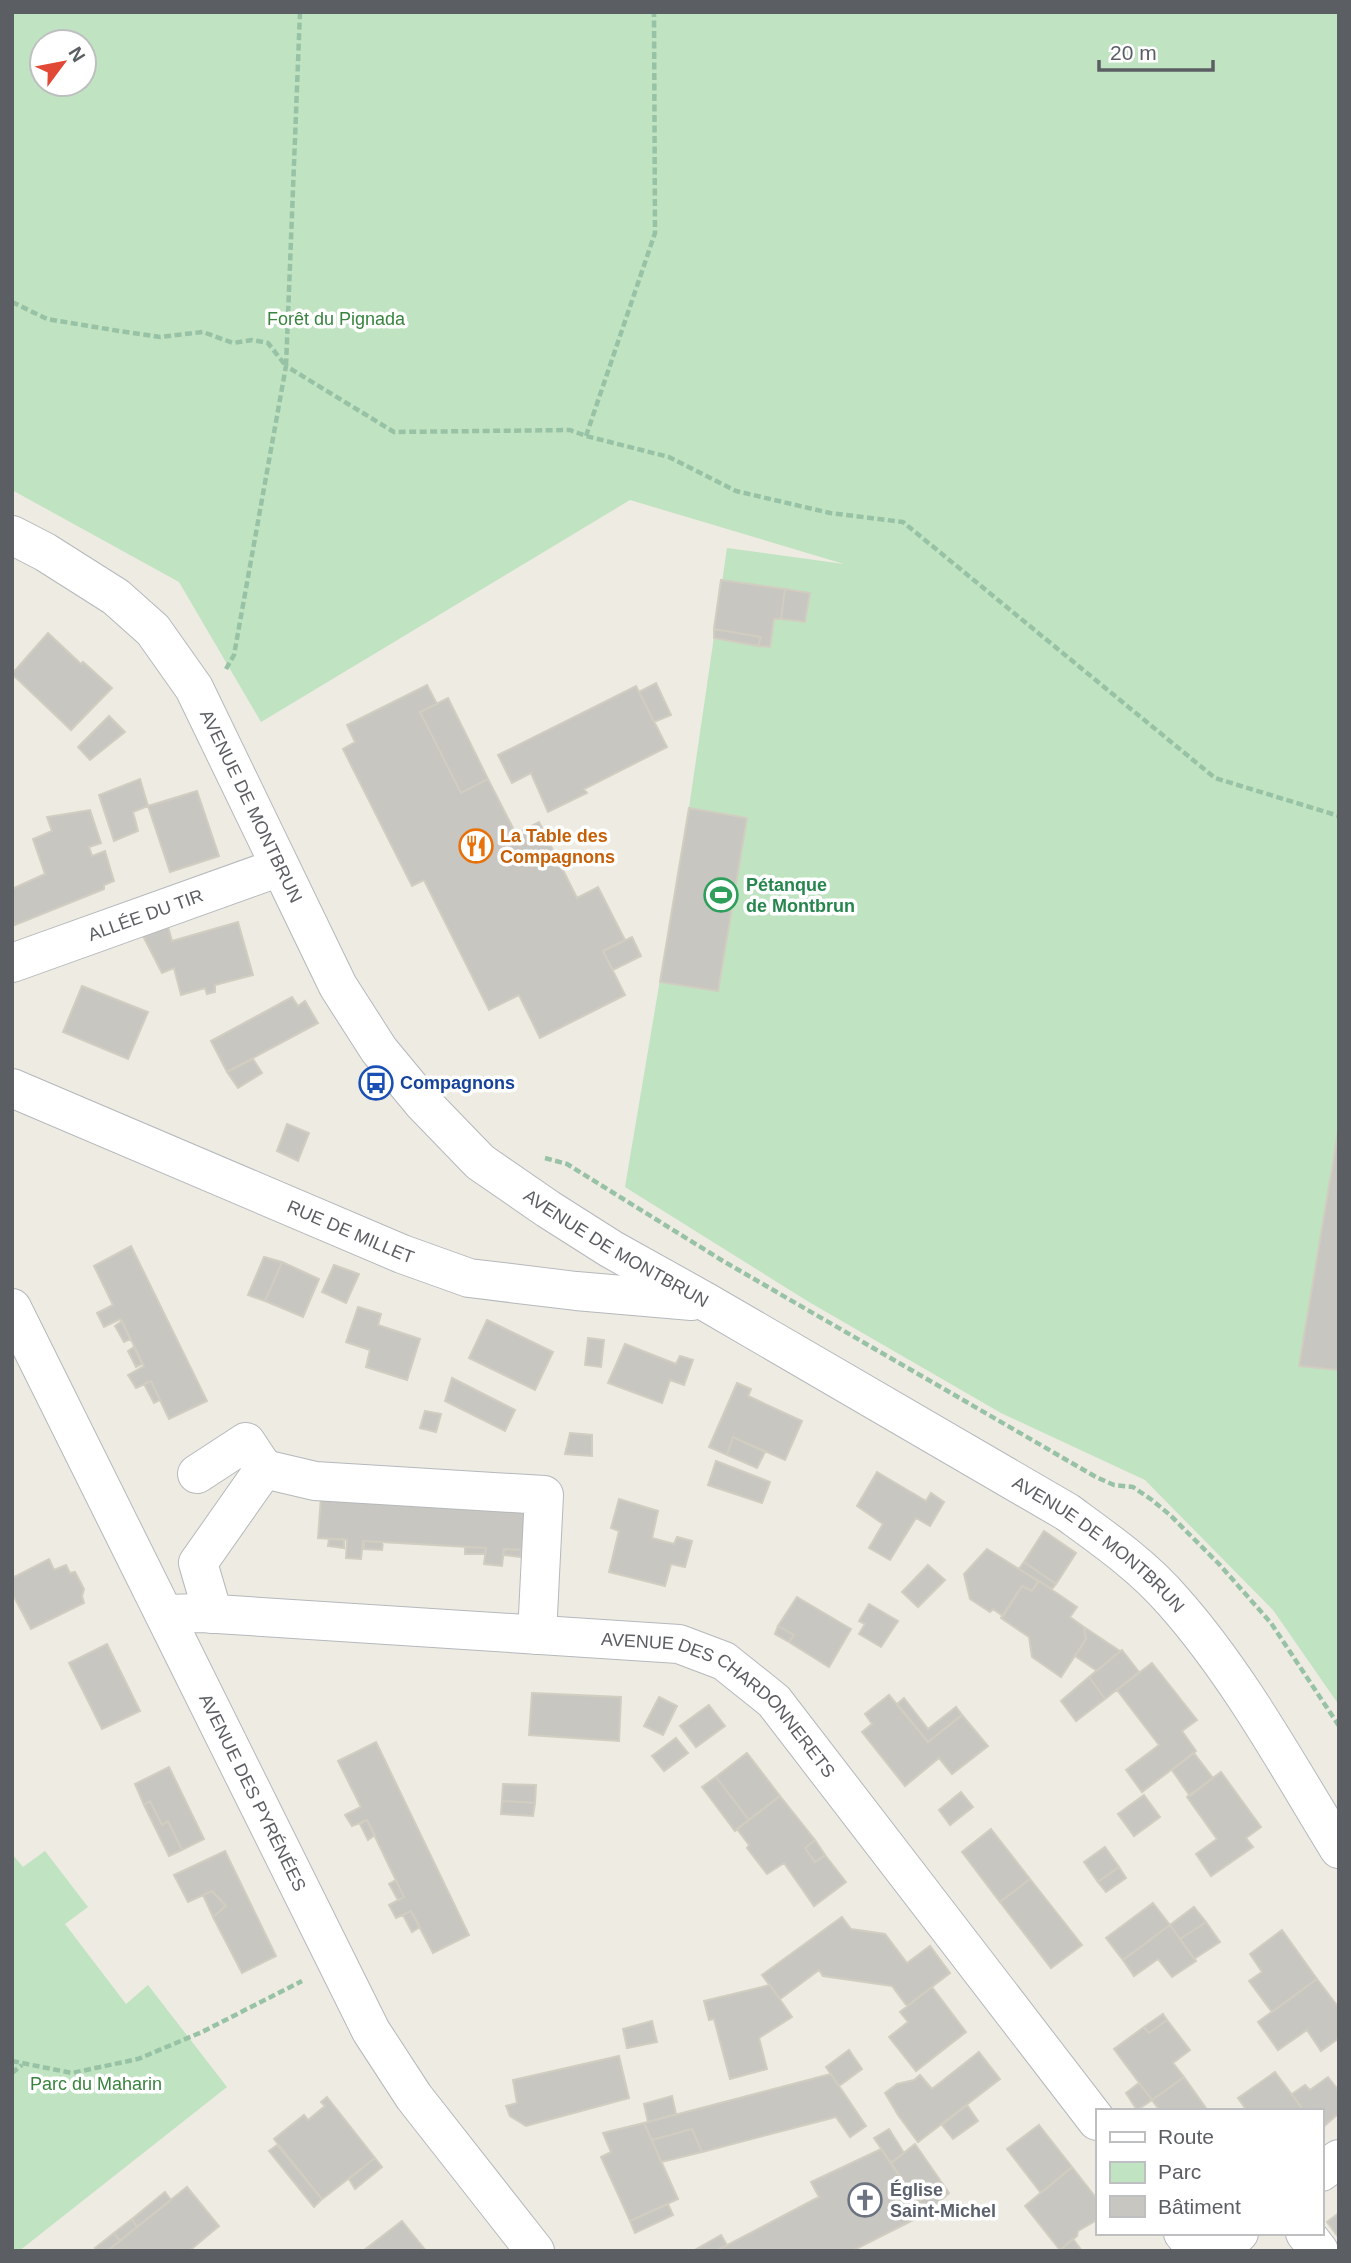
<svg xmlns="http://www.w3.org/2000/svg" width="1351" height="2263" viewBox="0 0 1351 2263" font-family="Arial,sans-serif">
<rect width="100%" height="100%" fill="#edebe2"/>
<path fill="#c0e3c1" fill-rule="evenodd" d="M12,12H1339V1705L1273,1610L1145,1480L1001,1413L809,1302L625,1187L689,808L727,548L844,564L630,500L261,722L179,582L12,490ZM42,42H84V84H42Z
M45,1851L88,1907L65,1924L126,2004L148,1985L227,2087L19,2251H12V1854L23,1867Z"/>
<path fill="#c8c6c0" stroke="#d1cdc1" stroke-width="2" d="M721,580L785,589L781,619H774L770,647L758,646L761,637L714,629Z
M785,589L810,593L805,622L781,619Z
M714,629L761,637L758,646L714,638Z
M48,633L81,664L83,662L112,688L71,730L12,674Z
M656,683L671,715L654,722L639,692Z
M427,685L437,704L420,712L461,793L488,779L516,834L539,822L577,898L598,887L625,940L603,951L625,995L540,1038L519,995L489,1010L424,880L412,886L343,749L355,742L347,725Z
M636,686L667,747L584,789L587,793L548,812L531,773L512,783L498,755Z
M448,698L488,779L461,793L420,712Z
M109,716L125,732L90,760L78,747Z
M140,779L148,806L133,812L138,831L114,841L99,795Z
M197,791L219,856L170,872L148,806Z
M689,808L747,818L718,991L660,982Z
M90,810L101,843L89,847L92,856L105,851L114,881L104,885V889L15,925L12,918V889L45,874L33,839L52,831L47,817Z
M238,922L253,975L215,985V992L207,994L205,988L181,995L174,968L162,973L141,932L167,923L172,941Z
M632,937L641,956L613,970L603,951Z
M82,986L148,1012L128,1059L63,1032Z
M292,997L298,1006L305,1001L318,1023L227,1072L211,1041Z
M253,1059L262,1073L238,1088L227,1072Z
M287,1124L309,1133L298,1161L277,1151Z
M1339,1126V1370L1299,1366Z
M131,1246L207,1401L169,1419L151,1381L136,1388L128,1375L144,1366L122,1321L120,1319L104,1327L97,1313L113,1305L94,1266Z
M264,1257L282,1262L265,1301L248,1295Z
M282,1262L319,1279L303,1317L265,1301Z
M334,1265L359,1274L346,1303L322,1292Z
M358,1307L381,1314L378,1325L420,1339L407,1380L366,1367L370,1350L346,1342Z
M487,1320L553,1352L535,1390L469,1358Z
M122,1321L130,1339L124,1342L115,1326Z
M588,1338L604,1340L601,1367L585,1365Z
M625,1344L676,1364L680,1356L693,1360L684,1385L670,1380L662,1403L608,1383Z
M134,1347L142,1364L136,1367L128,1351Z
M452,1378L515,1410L505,1431L445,1401Z
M151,1381L160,1400L154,1403L144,1384Z
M737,1383L751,1389L748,1396L802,1421L785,1460L733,1437L727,1455L709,1447Z
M425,1411L441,1414L436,1432L420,1428Z
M570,1433L592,1435V1456L565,1454Z
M733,1437L765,1452L757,1468L727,1455Z
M716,1461L770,1482L762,1503L708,1485Z
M877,1472L926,1501L931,1493L944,1502L930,1526L916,1518L890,1560L869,1548L883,1524L857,1506Z
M321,1497L534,1509L532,1550L504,1549L502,1566L484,1564L486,1548L363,1541L361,1559L346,1558L347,1540L318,1538Z
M619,1499L658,1511L652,1538L674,1544L677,1537L692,1541L685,1567L671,1564L665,1586L609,1572L619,1531L611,1528Z
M1044,1531L1076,1553L1056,1584L1024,1562Z
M329,1539H344V1548L328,1546Z
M364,1541L383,1542L382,1550L364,1549Z
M465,1547L486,1548L485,1554H465Z
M504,1549L522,1550L520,1557L503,1555Z
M987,1549L1038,1581L1032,1591L1022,1586L1003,1616L993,1609L990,1612L970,1599L964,1574Z
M49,1559L54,1570L66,1565L70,1573L75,1572L84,1589L82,1596L84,1603L31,1629L12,1593V1578Z
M1024,1562L1056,1584L1052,1589L1019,1569Z
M928,1565L945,1580L918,1607L902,1592Z
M1039,1581L1077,1607L1070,1617L1084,1627L1086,1639L1061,1677L1032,1657L1029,1637L1001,1618L1022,1586L1032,1591Z
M797,1597L851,1629L829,1667L789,1642L794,1635L778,1626Z
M869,1604L898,1621L881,1647L859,1634L865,1624L859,1621Z
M778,1626L794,1635L789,1642L775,1634Z
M1084,1627L1120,1651L1097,1671L1075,1656L1086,1639Z
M107,1644L140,1711L102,1729L69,1663Z
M1122,1650L1139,1672L1105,1699L1089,1677Z
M1152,1663L1197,1720L1182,1731L1196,1751L1142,1792L1126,1770L1159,1745L1117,1690Z
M1089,1677L1105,1699L1076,1721L1061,1701Z
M532,1693L621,1697L619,1741L529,1735Z
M889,1695L928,1742L962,1715L988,1746L952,1774L939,1758L905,1786L862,1732L872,1724L865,1714Z
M659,1697L677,1706L663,1735L644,1726Z
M904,1698L928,1729L956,1707L962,1715L928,1742L897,1704Z
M709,1705L725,1726L696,1747L680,1726Z
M676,1738L688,1753L664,1771L652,1756Z
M376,1742L469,1935L433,1953L411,1911L396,1918L389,1905L404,1897L367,1820L352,1826L345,1815L361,1807L338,1761Z
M747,1753L780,1796L749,1820L716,1777Z
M1194,1753L1213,1778L1190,1796L1172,1770Z
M169,1767L204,1839L182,1850L168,1821L162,1825L150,1801L144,1805L135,1784Z
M1221,1772L1261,1827L1246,1838L1253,1847L1211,1876L1196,1854L1217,1839L1187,1797Z
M716,1777L749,1820L735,1831L702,1787Z
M503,1784L536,1785L535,1803L502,1801Z
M961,1792L973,1807L950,1825L939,1810Z
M1144,1795L1160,1817L1134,1836L1118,1814Z
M780,1796L815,1840L805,1848L815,1862L825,1855L846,1882L814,1906L784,1863L767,1874L747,1848L749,1845L737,1829Z
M150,1801L162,1825L168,1821L182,1850L169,1856L144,1805Z
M502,1801L535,1803L533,1816L501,1814Z
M367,1820L375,1835L368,1840L360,1824Z
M991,1829L1030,1879L1000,1902L962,1852Z
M815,1840L825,1855L815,1862L805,1848Z
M1105,1847L1119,1867L1098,1882L1084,1862Z
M225,1851L276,1956L242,1973L213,1917L226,1906L212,1891L188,1902L174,1875Z
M1119,1867L1126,1878L1106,1892L1098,1882Z
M1030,1879L1082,1945L1051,1968L1000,1902Z
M396,1880L404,1897L398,1900L389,1884Z
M212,1891L226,1906L213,1917L203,1895Z
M1153,1903L1170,1925L1123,1960L1106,1938Z
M1194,1907L1206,1922L1180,1939L1170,1925Z
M411,1911L420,1927L412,1932L403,1915Z
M842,1917L851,1929L885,1934L907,1963L930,1946L950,1973L907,2006L892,1986L823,1976L819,1970L780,1999L762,1975Z
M1206,1922L1220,1942L1194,1959L1180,1939Z
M1170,1925L1196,1961L1172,1977L1158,1959L1134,1976L1123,1960Z
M1282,1930L1317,1979L1272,2012L1249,1981L1262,1972L1250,1954Z
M1317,1979L1339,2008V2038L1321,2051L1307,2030L1278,2050L1258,2022Z
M770,1985L792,2017L759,2038L767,2069L730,2079L714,2019L709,2020L704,2001Z
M932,1987L966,2032L916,2071L889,2037L908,2022L900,2012Z
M1163,2014L1167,2020L1149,2033L1144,2027Z
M1167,2020L1190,2050L1173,2063L1184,2077L1152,2100L1114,2049L1144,2027L1149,2033Z
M652,2021L657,2042L627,2048L623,2029Z
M849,2050L862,2069L839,2086L826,2067Z
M979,2052L1000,2079L918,2142L898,2115L885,2093L897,2084L914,2080L920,2075L932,2089Z
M619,2056L629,2098L526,2126L510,2116L506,2106L517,2103L513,2080Z
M1275,2072L1304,2111H1247L1238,2098Z
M831,2074L866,2126L850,2137L836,2117L702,2152L692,2129L652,2140L644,2123Z
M1184,2077L1208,2111H1160L1152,2100Z
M1328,2077L1339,2091V2113L1321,2129V2111H1304L1292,2094L1305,2085L1310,2090Z
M1139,2083L1152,2100L1137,2110L1126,2093Z
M672,2096L676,2114L648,2122L644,2104Z
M327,2097L375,2158L322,2199L274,2139L304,2115L308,2120L325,2106L321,2102Z
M967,2105L978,2121L953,2139L942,2125Z
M644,2123L678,2199L630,2221L601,2157L611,2152L603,2133Z
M1039,2125L1072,2167L1041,2193L1007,2149Z
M692,2129L702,2152L661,2162L652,2140Z
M889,2129L904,2153L891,2163L874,2138Z
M915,2144L942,2183L918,2203L891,2163Z
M277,2145L322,2199L314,2207L269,2151Z
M881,2149L925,2214L852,2251H716L819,2197L811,2182Z
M375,2158L382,2167L355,2189L349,2179Z
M1072,2167L1097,2199V2220L1078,2231L1077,2236L1060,2250L1025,2206Z
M942,2183L949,2193L925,2214L918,2203Z
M187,2187L219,2226L189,2251H107Z
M165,2192L171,2200L137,2227L132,2219Z
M668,2204L673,2215L635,2233L630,2221Z
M1339,2213V2238L1327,2222Z
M132,2219L137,2227L120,2241L114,2233Z
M402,2221L426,2251H363Z
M114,2233L120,2241L107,2251H98L95,2248Z
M721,2235L727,2245L716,2251H693Z
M1073,2239L1082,2251H1059L1060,2250Z"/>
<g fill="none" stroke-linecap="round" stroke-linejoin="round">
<defs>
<g id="minor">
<path id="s1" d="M12,535L45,552L116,597L153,630L194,688L338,986L379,1050L422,1102L480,1162L548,1209L611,1249L706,1302L1067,1512C1104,1539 1143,1566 1173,1601C1238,1674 1288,1766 1339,1849"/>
<path id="s2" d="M12,963L280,867"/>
<path id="s3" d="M12,1088L402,1254L469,1278L576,1291L692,1301"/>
<path id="s4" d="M12,1308L371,2031L414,2097L535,2251"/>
<path d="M197,1474L246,1442L264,1469"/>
<path id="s5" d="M165,1614L201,1613L679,1644L724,1661L774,1701L1097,2121"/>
<path d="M213,1614L198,1563L264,1469L315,1481L544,1495L537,1635"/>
<path d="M1321,2172L1339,2159"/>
<path d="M1183,2233L1198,2251"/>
<path d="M1305,2233L1319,2251"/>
<path d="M1216,2251L1239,2233"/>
</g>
</defs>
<use href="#minor" stroke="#b5b8bc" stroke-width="40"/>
<path stroke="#98c2a5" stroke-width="4.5" stroke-dasharray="7 3.5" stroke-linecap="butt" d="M12,302L47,319L119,331L160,337L203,332L233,343L252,340L268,343L286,366L300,12
M586,436L655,233L654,12
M226,669L234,655L286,366L394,432L570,430L586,436L669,457L736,491L830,513L903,522L1215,778L1339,816
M545,1158L567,1164L723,1261L1096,1477L1114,1485L1133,1487L1152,1500L1170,1515L1219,1564L1271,1623L1339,1726
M12,2061L72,2073L138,2059L202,2032L302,1981
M12,2073L22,2065"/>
<use href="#minor" stroke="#fff" stroke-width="38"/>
</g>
<defs>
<symbol id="restaurant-ring" viewBox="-11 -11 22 22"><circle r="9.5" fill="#fff" stroke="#e8710a" stroke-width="1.5"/><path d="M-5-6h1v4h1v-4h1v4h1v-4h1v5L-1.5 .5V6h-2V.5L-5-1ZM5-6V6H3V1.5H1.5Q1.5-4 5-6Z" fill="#e8710a"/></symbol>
<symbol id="stadium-ring" viewBox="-11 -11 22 22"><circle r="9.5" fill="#fff" stroke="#2e9e5b" stroke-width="1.5"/><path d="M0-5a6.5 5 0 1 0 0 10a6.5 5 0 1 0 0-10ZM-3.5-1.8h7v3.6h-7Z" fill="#2e9e5b"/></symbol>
<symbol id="bus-ring" viewBox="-11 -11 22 22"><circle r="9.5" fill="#fff" stroke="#1a4fb4" stroke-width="1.5"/><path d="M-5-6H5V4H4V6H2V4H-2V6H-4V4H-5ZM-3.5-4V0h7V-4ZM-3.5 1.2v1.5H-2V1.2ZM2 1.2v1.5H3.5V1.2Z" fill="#1a4fb4"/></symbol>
<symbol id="church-ring" viewBox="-11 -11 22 22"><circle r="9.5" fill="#fff" stroke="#6b7280" stroke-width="1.5"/><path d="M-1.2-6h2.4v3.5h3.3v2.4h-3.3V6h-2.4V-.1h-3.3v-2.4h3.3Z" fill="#6b7280"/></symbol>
</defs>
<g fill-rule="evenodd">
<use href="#restaurant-ring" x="457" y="827" width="38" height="38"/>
<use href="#stadium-ring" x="702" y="876" width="38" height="38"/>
<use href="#bus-ring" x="357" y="1064" width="38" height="38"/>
<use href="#church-ring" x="846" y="2181" width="38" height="38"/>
</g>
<g text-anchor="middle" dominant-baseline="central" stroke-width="7" stroke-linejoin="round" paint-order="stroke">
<g font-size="18" fill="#39833f" stroke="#fff">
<text x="336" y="319">Forêt du Pignada</text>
<text x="96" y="2084">Parc du Maharin</text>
</g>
<g font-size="18" fill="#5b5e63" stroke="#fff">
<text stroke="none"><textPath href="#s1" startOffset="373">AVENUE DE MONTBRUN</textPath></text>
<text stroke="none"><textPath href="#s2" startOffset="142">ALLÉE DU TIR</textPath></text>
<text stroke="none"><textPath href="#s3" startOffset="368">RUE DE MILLET</textPath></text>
<text stroke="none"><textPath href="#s1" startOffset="961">AVENUE DE MONTBRUN</textPath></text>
<text stroke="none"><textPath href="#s1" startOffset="1528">AVENUE DE MONTBRUN</textPath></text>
<text stroke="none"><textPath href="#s5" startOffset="579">AVENUE DES CHARDONNERETS</textPath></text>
<text stroke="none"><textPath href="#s4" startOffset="541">AVENUE DES PYRÉNÉES</textPath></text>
</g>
<g font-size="18" font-weight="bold" fill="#c56008" stroke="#fff" text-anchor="start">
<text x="500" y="836">La Table des<tspan x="500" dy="21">Compagnons</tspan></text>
</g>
<g font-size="18" font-weight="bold" fill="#27864d" stroke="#fff" text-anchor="start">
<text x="746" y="885">Pétanque<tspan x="746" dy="21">de Montbrun</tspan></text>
</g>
<g font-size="18" font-weight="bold" fill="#164399" stroke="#fff" text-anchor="start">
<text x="400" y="1083">Compagnons</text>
</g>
<g font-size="18" font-weight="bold" fill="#5b616d" stroke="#fff" text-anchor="start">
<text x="890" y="2190">Église<tspan x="890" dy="21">Saint-Michel</tspan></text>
</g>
</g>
<rect width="1351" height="2263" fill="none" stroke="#5b5e63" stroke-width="28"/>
<rect x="1096" y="2109" width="228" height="126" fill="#ffffff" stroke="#bdbfc1" stroke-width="2"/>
<rect x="1110" y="2132" width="35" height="10" fill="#ffffff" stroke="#bdbfc1" stroke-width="2"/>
<text x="1158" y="2144" font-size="21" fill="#5b5e63">Route</text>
<rect x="1110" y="2162" width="35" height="21" fill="#c0e3c1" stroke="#bdbfc1" stroke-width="2"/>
<text x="1158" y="2179" font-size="21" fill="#5b5e63">Parc</text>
<rect x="1110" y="2196" width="35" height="21" fill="#c8c6c0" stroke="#bdbfc1" stroke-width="2"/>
<text x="1158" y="2214" font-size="21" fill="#5b5e63">Bâtiment</text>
<g transform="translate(63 63) rotate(58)"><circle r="33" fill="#ffffff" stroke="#bdbfc1" stroke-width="2"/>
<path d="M0-5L12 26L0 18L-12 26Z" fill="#e14835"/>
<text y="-10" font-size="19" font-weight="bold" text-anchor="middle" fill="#5b5e63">N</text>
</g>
<path d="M1099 60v10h114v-10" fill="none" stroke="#5b5e63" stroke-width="3.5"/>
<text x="1110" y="60" font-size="21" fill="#5b5e63" stroke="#ffffff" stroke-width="5" paint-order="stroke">20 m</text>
</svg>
